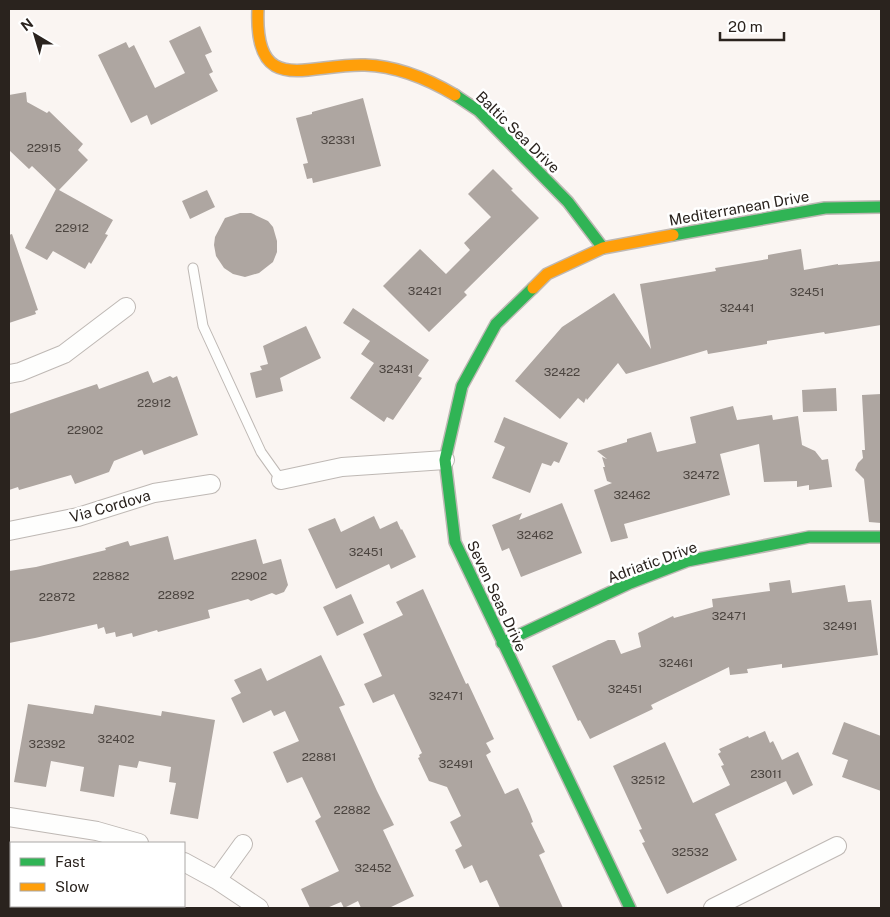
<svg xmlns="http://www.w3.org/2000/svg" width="890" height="917" viewBox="0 0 890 917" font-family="'Public Sans',sans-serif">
<rect width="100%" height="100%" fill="#faf5f2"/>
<path fill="#aea6a1" d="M200,26L212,52L205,55L213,72L209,74L218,91L151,125L147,115L131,123L98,55L126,42L129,48L134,45L155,88L185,73L169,41Z
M26,92L27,102L47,113L49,111L83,144L78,150L88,160L59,190L113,220L105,234L108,235L91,264L89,262L85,269L53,251L47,260L25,248L56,189L32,166L29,169L9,150V95Z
M363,98L381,166L313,183L312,178L307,179L303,164L308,163L296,118L312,114V112Z
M493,169L513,189L511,190L539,218L464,292L467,295L429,332L383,286L420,249L446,274L470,250L464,243L491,217L468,194Z
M207,190L215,207L190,219L182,201Z
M240,213H251L268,221L273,227L277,241V252L273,262L259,273L245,277L233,274L224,268L216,256L214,245L215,237L225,218Z
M12,234L38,310L35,311L36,314L9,323V235Z
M801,249L804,270L838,264V265L881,261V325L825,334L824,332L767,341V344L708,354L707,350L626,374L618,363L587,400L586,398L584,403L578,398L560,419L515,381L562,327L614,293L651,349L640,284L716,271L715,268L768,259V255Z
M353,308L429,360L418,376L422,378L393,420L387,417L384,422L350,398L374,363L361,354L370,341L343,323Z
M306,326L321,358L280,378L283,391L256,398L250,373L262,370L260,366L268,364L263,346Z
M148,371L153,383L170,376L173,378L177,376L198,435L144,455L142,450L114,461L109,472L75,484L71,475L19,490L18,487L9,490V414L97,384L99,389Z
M836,388L837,411L803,412L802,390Z
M881,394V523L869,522L864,479L855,470L858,463L863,458L862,450H865L862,395Z
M733,406L737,420L772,415L773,420L798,416L802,445L815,451L822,460L828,459L832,487L809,490V485L797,487V481L764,482L759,444L720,454L730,495L624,524L628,538L611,542L594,490L612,483L607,481L603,467H605L602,457L607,459L597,451L627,442V439L651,432L657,452L696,443L690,417Z
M504,417L568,443L559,463L554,461L551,466L542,463L530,493L492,478L505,447L494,442Z
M562,503L582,553L521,577L509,548L502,551L492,525L522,513L519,520Z
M374,516L380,529L397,521L401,530L402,529L416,557L391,569L389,564L336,589L308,529L335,518L341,532Z
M168,536L174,560L256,539L263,564L281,559L288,585L284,592L276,595L272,593L251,601L248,599L208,610L210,618L158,632L157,630L133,637L132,633L116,637L115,632L106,634L104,627L98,629L97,624L35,638L9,643V571L36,567L106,550L105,548L128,541L130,546Z
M790,580L792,593L845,585L848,602L871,600L878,655L782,668V664L747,669L748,673L730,675L729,667L651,705L653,709L590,739L580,720L578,721L552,666L608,640H615L621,654L641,647L638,633L673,616L674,618L713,607L712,599L770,591L769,583Z
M423,589L466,684L468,683L494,739L486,743L491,752L486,755L505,794L518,788L530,814L533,822L531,823L545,852L539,855L563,908H500L487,880L480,883L472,865L464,869L455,850L462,846L450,822L461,816L447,787L429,781L418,758L420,757L419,755L422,753L394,694L373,703L364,684L382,676L363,634L403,615L396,602Z
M351,594L364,623L337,636L323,607Z
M321,655L345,705L339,707L377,791L394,825L383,830L414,896L389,908H361L358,901L344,908L341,902L327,908H310L301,889L339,871L315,821L321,817L302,777L287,783L273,752L299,741L285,711L274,716L271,710L243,723L231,698L241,693L234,680L261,668L267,681Z
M28,704L93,714L95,705L161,716L162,711L215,720L198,819L170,814L176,783L169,782L171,767L139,761L137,768L119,765L114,797L80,791L84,767L51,761L46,787L14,782Z
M844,722L881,736V791L842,777L848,760L832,754Z
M765,731L770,743L773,741L782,760L798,752L813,785L793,795L786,781L715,814L737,860L667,894L642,843L645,842L639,830L642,829L613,766L665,742L693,803L730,785L721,766L724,765L718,754L721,752L719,749L748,736L749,738Z"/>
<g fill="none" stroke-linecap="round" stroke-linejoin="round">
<defs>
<path id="lane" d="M193,268L203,326L261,452L281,480"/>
<path id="street" d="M9,374L20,372L64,354L126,307
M281,480L342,467L445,460
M9,531L78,517L154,493L211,484
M9,817L97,831L139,843
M184,862L217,880L259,908
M217,880L243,844
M713,908L837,846"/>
<path id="fast" d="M455,95L479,111L568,202L603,248
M673,235L825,208L881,207
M533,288L496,324L462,386L445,460L455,542L630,908
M502,643L630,583L687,561L809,537H881"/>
<path id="slow" d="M258,9C254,99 308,63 365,65C396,66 428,79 455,95
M533,288L547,274L603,248L673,235"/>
</defs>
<use href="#lane" stroke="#beb8b4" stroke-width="11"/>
<use href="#street" stroke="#beb8b4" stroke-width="20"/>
<use href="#fast" stroke="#beb8b4" stroke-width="14"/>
<use href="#slow" stroke="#beb8b4" stroke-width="14"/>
<use href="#lane" stroke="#fefefd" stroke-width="9"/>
<use href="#street" stroke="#fefefd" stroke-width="18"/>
<use href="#fast" stroke="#30b455" stroke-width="11"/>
<use href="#slow" stroke="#ff9f0a" stroke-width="11"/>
</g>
<g text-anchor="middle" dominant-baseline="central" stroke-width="5" stroke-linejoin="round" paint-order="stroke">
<g font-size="12" fill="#4b443f">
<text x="338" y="140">32331</text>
<text x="44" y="148">22915</text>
<text x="72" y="228">22912</text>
<text x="425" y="291">32421</text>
<text x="807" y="292">32451</text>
<text x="737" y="308">32441</text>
<text x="396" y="369">32431</text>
<text x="562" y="372">32422</text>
<text x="154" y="403">22912</text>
<text x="85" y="430">22902</text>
<text x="701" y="475">32472</text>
<text x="632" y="495">32462</text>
<text x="535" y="535">32462</text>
<text x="366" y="552">32451</text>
<text x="111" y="576">22882</text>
<text x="249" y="576">22902</text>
<text x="176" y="595">22892</text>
<text x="57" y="597">22872</text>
<text x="729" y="616">32471</text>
<text x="840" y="626">32491</text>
<text x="676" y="663">32461</text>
<text x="625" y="689">32451</text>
<text x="446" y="696">32471</text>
<text x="116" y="739">32402</text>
<text x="47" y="744">32392</text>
<text x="319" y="757">22881</text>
<text x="456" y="764">32491</text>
<text x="766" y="774">23011</text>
<text x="648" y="780">32512</text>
<text x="352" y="810">22882</text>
<text x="690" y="852">32532</text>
<text x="373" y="868">32452</text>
</g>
<g font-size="15" fill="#2a231e" stroke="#fff">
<text transform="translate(518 132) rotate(44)">Baltic Sea Drive</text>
<text transform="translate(739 208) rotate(-10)">Mediterranean Drive</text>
<text transform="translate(110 506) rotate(-16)">Via Cordova</text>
<text transform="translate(652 562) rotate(-20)">Adriatic Drive</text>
<text transform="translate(497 596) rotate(65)">Seven Seas Drive</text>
</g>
</g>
<rect width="890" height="917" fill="none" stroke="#2a231e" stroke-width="20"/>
<rect x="10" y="842" width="175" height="65" fill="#ffffff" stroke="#aaa7a5"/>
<rect x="20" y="858" width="25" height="8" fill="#30b455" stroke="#aaa7a5"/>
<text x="55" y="867" font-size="15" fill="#2a231e">Fast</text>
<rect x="20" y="883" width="25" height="8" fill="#ff9f0a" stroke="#aaa7a5"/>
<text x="55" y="892" font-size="15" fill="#2a231e">Slow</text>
<g transform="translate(35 35) rotate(322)" stroke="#ffffff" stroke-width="4" paint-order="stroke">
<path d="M0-4L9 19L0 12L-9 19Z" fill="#2a231e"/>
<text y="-8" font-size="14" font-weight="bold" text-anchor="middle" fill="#2a231e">N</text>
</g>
<path d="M720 32v8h64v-8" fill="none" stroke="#2a231e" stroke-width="2.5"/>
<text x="728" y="32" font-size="15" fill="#2a231e" stroke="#ffffff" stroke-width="4" paint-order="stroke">20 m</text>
</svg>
